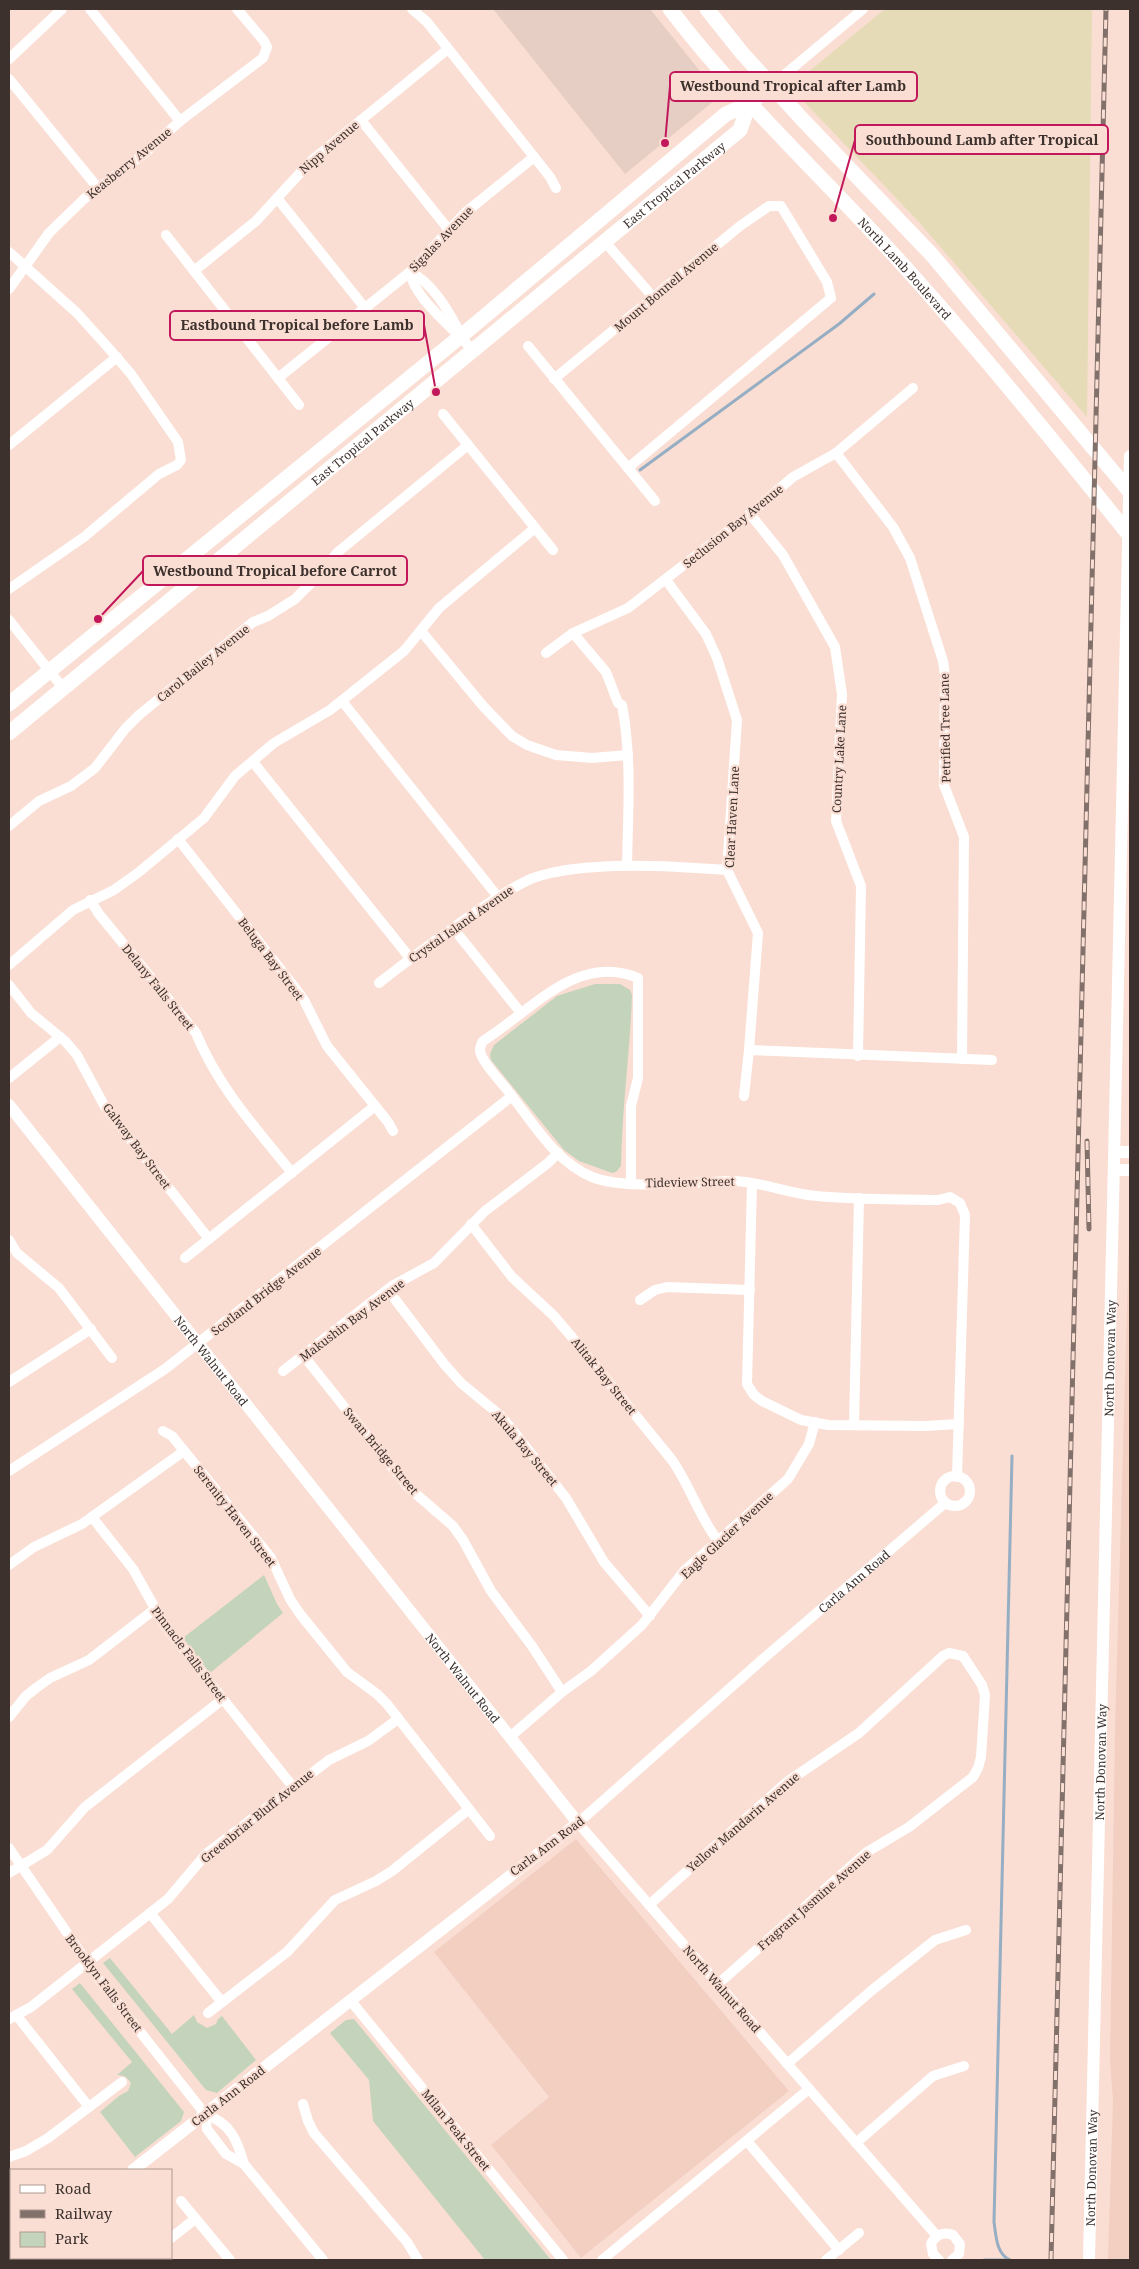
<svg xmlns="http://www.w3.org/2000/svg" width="1139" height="2269" viewBox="0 0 1139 2269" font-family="'Noto Serif',serif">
<rect width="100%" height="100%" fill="#faded3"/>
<path fill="#e6cec4" d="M493,9H650L720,96L625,174Z"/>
<path fill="#f3cfc2" d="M1130,1204V2260H1108L1113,2100L1110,2062L1115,1728Z
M576,1839L789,2091L581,2258L491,2145L549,2097L434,1952Z"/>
<path fill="#c3d3bc" d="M595,984H620L630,990L632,995C630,1052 622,1108 621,1166L616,1172L612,1173L579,1161L564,1150L491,1060L490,1054L494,1045L557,996Z
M264,1575L277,1604L283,1613L210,1673L183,1638Z
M110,1958L172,2034L194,2015L197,2022L207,2028L216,2024L218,2019L222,2016L256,2060L217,2093L206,2090L103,1963Z
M80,1983L184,2112L181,2121L135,2157L100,2112L119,2096L128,2091L131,2083C127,2077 124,2075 117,2075L132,2062L72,1989Z
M354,2019L551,2260H485L373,2121L369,2080L330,2033L346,2020Z"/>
<path fill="#e5dbb6" d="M885,9H1092L1087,417L918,221L790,87Z"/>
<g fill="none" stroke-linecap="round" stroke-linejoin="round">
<path stroke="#96aec3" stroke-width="3" d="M640,470L839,324L874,294
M984,2260H1008
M1010,2260C996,2254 996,2235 994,2222L1012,1456"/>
<g stroke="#fff" stroke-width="10">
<path d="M90,9L180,121"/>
<path d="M412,9L427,22L550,177L556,188"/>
<path d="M9,59L62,9"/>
<path d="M9,79L98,188"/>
<path d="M771,86L863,9"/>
<path d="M361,120L449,230"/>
<path d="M277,198L365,308"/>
<path d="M166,235L299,405"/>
<path d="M605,242L653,297"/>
<path d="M9,252L77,313L105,344L131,374L178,442L181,460L177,465L159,474L84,537L9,589"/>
<path d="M194,271L256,221L311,161L448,49"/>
<path d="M410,272C415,301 456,329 474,352"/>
<path d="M410,272C432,282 448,310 459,331"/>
<path d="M9,289L49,233L84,199L145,153L180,121L263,58L267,47L264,41L237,9"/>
<path d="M528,346L655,501"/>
<path d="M278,378L410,272L466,212L534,157"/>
<path d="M554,379L740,226L769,206H781L827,282L831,298L628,468"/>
<path d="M443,414L553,550"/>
<path d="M9,445L117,357"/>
<path d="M836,453L893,527L910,558L943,661L945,675L944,785L964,837L962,1059"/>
<path d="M750,514L783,555L835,647L842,694L836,821L861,886L858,1056"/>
<path d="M666,580L706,634L717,658L737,720L727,870L758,933L749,1050L744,1096"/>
<path d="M9,620L63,688"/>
<path d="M421,631L483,706L512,736L527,745L556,755L592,758L628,755"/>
<path d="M573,633L606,672L618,703L622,705C632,758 628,813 627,866"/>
<path d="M546,653L573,633L628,608L750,514L793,477L836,453L913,388"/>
<path d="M342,701L498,897"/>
<path d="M253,762L410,958"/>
<path d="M9,826L39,801L71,786L95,768L125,729L139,715L253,622L268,616L295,599L316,578L338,552L468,445"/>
<path d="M178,839L289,980L304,1000L327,1046L388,1122L393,1131"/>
<path d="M90,900L99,914L196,1033C218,1087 256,1128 292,1173"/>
<path d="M453,928L521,1013"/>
<path d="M9,965L73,910L114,890L139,872L204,818L235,776L274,743L330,710L404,651L439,608L535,528"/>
<path d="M379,983C409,959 440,937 471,915C491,902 511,887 533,878C585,860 672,866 727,870"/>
<path d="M9,985L31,1013L65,1041L77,1055L105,1107L209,1239"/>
<path d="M749,1050L992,1060"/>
<path d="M9,1078L60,1037"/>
<path d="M631,1183V1106L638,1078V978C577,952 530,1012 483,1041C481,1044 480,1047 480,1051C481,1061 502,1083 508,1091C532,1121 555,1162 592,1177C628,1191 695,1181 735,1181C763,1182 789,1194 817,1196C857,1200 898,1199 938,1200L950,1197L960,1203L965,1215L957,1477"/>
<path d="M752,1183L747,1384L754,1395L762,1401L801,1420L828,1425L925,1426L959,1424"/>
<path d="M471,1224L512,1277L554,1316L571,1336L672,1460C690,1486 699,1516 718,1541"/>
<path d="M9,1240L17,1253L59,1288L112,1358"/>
<path d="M185,1258L375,1106"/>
<path d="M388,1290L445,1365L461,1383L501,1416L515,1433L566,1498L604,1562L650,1616"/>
<path d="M640,1300L655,1290L667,1287L750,1290"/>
<path d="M303,1355L408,1487L453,1526L463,1540L491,1591L532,1646L562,1692"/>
<path d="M283,1371L392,1286L434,1263L485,1211L548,1163L558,1153"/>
<path d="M9,1382L91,1329"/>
<path d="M854,1425L859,1198"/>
<path d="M163,1431L172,1436L271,1558L290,1599L300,1614L347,1672L377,1694L387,1704L490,1836"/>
<path d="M9,1471L165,1369L512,1096"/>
<circle cx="955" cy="1491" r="15"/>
<path d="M92,1517L133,1569L165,1626L293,1787"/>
<path d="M9,1565L34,1547L82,1524L184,1451"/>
<path d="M9,1717L26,1696L36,1688L50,1678L89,1660L155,1609"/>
<path d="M510,1737L562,1692L591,1671L642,1625L684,1571L788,1479L809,1444L815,1422"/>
<path d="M9,1848L100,1981L205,2114"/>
<path d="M9,1873L47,1850L85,1807L223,1699"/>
<path d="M649,1905L787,1782L859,1733L943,1656L949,1653L963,1656L982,1685L985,1695L981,1757L978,1768L973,1777L909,1827L867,1852L718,1984"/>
<path d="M150,1913L221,2001"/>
<path d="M350,2000L563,2260"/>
<path d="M208,2013L287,1952L335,1900L376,1881L392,1871L469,1809"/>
<path d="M17,2016L89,2107"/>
<path d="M9,2019L31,2007L168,1899L206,1854L329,1760L368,1741L398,1719"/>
<path d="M787,2064L871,1991L935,1940L966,1930"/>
<path d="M303,2104L308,2121L314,2133L407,2242L418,2260"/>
<path d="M205,2114L207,2129L226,2154L244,2164L323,2260"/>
<path d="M205,2114C230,2123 237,2139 244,2164"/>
<path d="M747,2141L839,2250"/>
<path d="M856,2143L933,2076L964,2066"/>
<path d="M9,2157L26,2151L48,2138L122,2082"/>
<path d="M181,2201L230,2260"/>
<path id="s1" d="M937,2236L578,1823L764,1658L945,1503"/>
<path d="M171,2238L195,2219"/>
<path d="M143,2260L146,2258"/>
<path d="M602,2260L809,2089"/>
<path d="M826,2260L859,2233"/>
<path d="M939,2260L933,2254L931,2244C935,2235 943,2231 953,2235L960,2244L959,2254L952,2260"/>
</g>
<g stroke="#fff" stroke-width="12">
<path id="s2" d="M9,1105L578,1823L133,2170"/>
<path d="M1115,1152H1130"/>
<path d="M1115,1170H1130"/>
<path d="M17,2260L20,2258"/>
<path id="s3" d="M1089,2260L1130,456"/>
</g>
<g stroke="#fff" stroke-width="15">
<path id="s4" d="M670,9C743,105 832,185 912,275C987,359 1059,448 1130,536"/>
<path d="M707,9L742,53L802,119L932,255L1130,492"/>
<path d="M9,704L461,336L726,114L749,104L771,86"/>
<path id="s5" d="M9,733L740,130L749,104"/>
</g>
<defs>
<path id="rail" d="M1087,1141L1089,1229
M1051,2260L1106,9"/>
</defs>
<use href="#rail" stroke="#82706a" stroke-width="5"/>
<use href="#rail" stroke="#faded3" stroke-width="3" stroke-dasharray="9" stroke-linecap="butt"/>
</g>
<g text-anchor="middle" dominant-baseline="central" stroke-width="4.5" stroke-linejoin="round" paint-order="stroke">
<g font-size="12" fill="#3c312d" stroke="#faded3">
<text transform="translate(329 147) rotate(-41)">Nipp Avenue</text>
<text transform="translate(129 163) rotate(-39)">Keasberry Avenue</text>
<text stroke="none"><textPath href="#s5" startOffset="862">East Tropical Parkway</textPath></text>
<text transform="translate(441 239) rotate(-46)">Sigalas Avenue</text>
<text stroke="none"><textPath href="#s4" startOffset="350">North Lamb Boulevard</textPath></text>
<text transform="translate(666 287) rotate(-40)">Mount Bonnell Avenue</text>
<text stroke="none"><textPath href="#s5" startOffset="458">East Tropical Parkway</textPath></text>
<text transform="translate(733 526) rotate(-39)">Seclusion Bay Avenue</text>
<text transform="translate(203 663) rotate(-39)">Carol Bailey Avenue</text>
<text transform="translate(945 728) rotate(-91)">Petrified Tree Lane</text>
<text transform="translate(839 759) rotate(-87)">Country Lake Lane</text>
<text transform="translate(732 817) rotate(-87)">Clear Haven Lane</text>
<text transform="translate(461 924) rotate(-35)">Crystal Island Avenue</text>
<text transform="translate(271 959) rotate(53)">Beluga Bay Street</text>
<text transform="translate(158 987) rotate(51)">Delany Falls Street</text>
<text transform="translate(137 1146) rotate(53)">Galway Bay Street</text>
<text transform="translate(690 1182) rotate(-1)">Tideview Street</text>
<text transform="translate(266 1291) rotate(-38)">Scotland Bridge Avenue</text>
<text transform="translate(352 1320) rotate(-37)">Makushin Bay Avenue</text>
<text stroke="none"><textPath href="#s3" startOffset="902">North Donovan Way</textPath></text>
<text stroke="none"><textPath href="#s2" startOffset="326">North Walnut Road</textPath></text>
<text transform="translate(604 1376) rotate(51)">Alitak Bay Street</text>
<text transform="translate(525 1448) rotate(50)">Akula Bay Street</text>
<text transform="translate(381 1451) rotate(50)">Swan Bridge Street</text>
<text transform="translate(235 1516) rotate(52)">Serenity Haven Street</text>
<text transform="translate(727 1535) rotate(-43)">Eagle Glacier Avenue</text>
<text stroke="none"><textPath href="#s1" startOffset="914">Carla Ann Road</textPath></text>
<text transform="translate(189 1654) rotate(53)">Pinnacle Falls Street</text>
<text stroke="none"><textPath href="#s2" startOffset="731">North Walnut Road</textPath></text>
<text stroke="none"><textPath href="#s3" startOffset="498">North Donovan Way</textPath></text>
<text transform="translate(257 1816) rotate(-39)">Greenbriar Bluff Avenue</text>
<text transform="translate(743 1822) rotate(-41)">Yellow Mandarin Avenue</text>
<text transform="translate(547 1846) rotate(-37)">Carla Ann Road</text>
<text transform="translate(814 1900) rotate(-41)">Fragrant Jasmine Avenue</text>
<text transform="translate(104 1983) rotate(53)">Brooklyn Falls Street</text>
<text transform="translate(722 1989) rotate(49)">North Walnut Road</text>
<text transform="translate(228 2096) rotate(-38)">Carla Ann Road</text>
<text transform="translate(456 2130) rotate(51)">Milan Peak Street</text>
<text stroke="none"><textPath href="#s3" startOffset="92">North Donovan Way</textPath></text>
</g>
</g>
<path fill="none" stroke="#c2185b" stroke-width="2" d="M665 143L670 86M833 218L855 140M436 392L424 325M98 619L143 571"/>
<g fill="#c2185b" stroke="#faded3" stroke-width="2">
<circle cx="665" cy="143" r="5"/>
<circle cx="833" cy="218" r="5"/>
<circle cx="436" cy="392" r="5"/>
<circle cx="98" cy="619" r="5"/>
</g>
<g fill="#faded3" stroke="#c2185b" stroke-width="2">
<rect x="670" y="72" width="247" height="29" rx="5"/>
<rect x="855" y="125" width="253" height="29" rx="5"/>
<rect x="170" y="311" width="254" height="29" rx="5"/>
<rect x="143" y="556" width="264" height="29" rx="5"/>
</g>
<g font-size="14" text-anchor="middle" font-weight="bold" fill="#3c312d">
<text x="793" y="91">Westbound Tropical after Lamb</text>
<text x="982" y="145">Southbound Lamb after Tropical</text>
<text x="297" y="330">Eastbound Tropical before Lamb</text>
<text x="275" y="576">Westbound Tropical before Carrot</text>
</g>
<rect width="1139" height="2269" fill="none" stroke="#3c312d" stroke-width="20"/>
<rect x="10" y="2169" width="162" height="90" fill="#faded3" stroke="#ae9991"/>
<rect x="20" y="2185" width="25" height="8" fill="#ffffff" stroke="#ae9991"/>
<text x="55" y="2194" font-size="15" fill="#3c312d">Road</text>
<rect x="20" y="2210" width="25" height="8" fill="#82706a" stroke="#ae9991"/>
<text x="55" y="2219" font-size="15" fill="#3c312d">Railway</text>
<rect x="20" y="2232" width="25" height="15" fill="#c3d3bc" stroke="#ae9991"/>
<text x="55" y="2244" font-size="15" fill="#3c312d">Park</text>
</svg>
